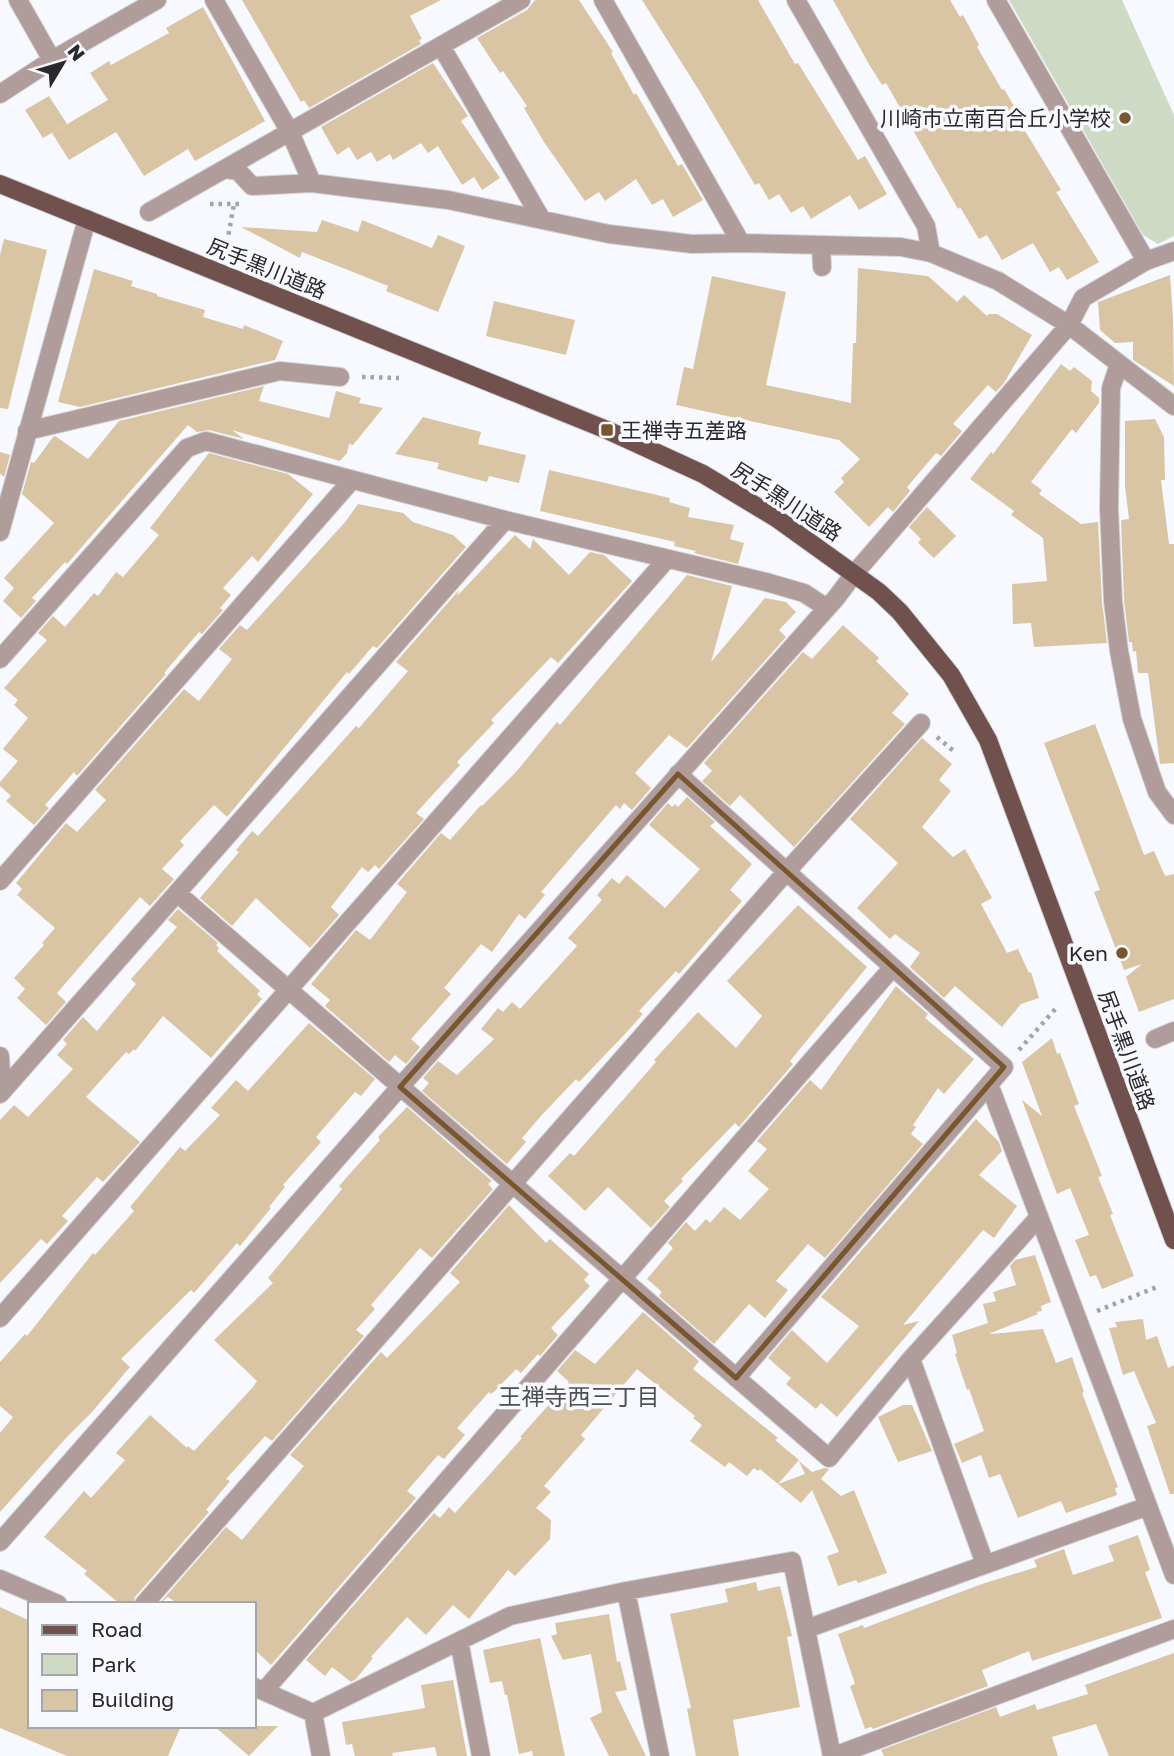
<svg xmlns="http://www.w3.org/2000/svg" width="1174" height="1756" viewBox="0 0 1174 1756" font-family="'Golos Text','Noto Sans JP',sans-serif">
<rect width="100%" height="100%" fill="#f7f9fe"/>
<path fill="#cfdac4" d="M1009,0H1122L1174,115V236L1158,244L1143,235Z"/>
<path fill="#d9c5a4" d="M242,0H441L410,16L422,39L419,40L421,44L309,108L304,100L301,102Z
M535,0H579L613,52L611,53L634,95L636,93L678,166L682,164L703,200L673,217L663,199L652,205L636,179L605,201L599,192L585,201L544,142L524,108L527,106L503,71L500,73L477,38L527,10Z
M642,0H758L795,64L798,63L858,160L865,156L887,194L859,210L850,195L811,219L803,206L791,213L779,194L769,200L759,183L755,185L700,92Z
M833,0H950L960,17L963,15L979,45L977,47L1002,90L1004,89L1022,120L1019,121L1061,190L1056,192L1099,262L1067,280L1059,267L1050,272L1033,243L1002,260L987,235L979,239L960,207L958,209L886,83L882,85L870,66Z
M203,7L265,121L195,161L188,149L144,176L116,132L69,160L52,133L108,100L90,73L109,61L111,65L169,33L166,28Z
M433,63L468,116L461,121L500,178L482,190L474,177L462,185L438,146L428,153L421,143L393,160L390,154L377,162L371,152L357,160L349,147L337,155L321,127Z
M49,96L67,124L43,138L25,110Z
M322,220L358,232L362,220L432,248L438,235L465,246L438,312L386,291L388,286L343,268L302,252L300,258L241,227L317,232Z
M4,239L47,250L8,409L0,408V255Z
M858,268L928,276L957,302L964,295L987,316L988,314H997L1032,335L1004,383L996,392L988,385L953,424L962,431L941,456L936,453L907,487L910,491L893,512L888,507L869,527L834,492L844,482L841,478L860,459L839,440L676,405L684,367L693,369L712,276L786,292L766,385L851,403L853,343H856Z
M94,269L133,281L131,286L157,294V296L205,310L203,317L243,329L244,325L283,341L275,360L80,407L58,402Z
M1170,275L1173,318L1174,386L1133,360V342L1115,343L1100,330L1098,302Z
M494,301L575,320L566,355L486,336Z
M1061,364L1070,371L1074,367L1092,381L1091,391L1099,398V403L1076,433L1072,429L1031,482L1042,490L1039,494L1081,524L1098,522L1102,602L1107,643L1034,647L1031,623L1013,624L1012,584L1047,581L1043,538L1011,515L1014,511L970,479L991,452L993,454Z
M264,386L259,401L329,418L336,391L361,398L359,403L383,408L353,445L349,444L347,453L340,461L232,430L244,439L209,430L197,432L188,425L67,564L65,562L32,598L36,601L21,618L3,601L14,588L4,578L54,523L22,494L31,462L34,463L53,437L55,436L88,459L119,421Z
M423,417L481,432L478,444L526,455L519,483L489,476L487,482L437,469L439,463L395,454Z
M1155,419L1164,437L1165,480H1161L1169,544H1174V763L1160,764L1148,673H1138L1136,651L1133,652L1132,642H1129L1124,600L1121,520L1129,519L1125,486V421Z
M0,452L10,455L4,477L0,474Z
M209,453L288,474L313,494L258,562L252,556L223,588L231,595L220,608L223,610L202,634L199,632L164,673L166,674L77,776L74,772L45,805L49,808L34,825L6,801L11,796L0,786V782L18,761L3,749L28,718L14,705L18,700L4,688L47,640L38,633L53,616L65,627L94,593L98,596L116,572L123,577L159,535L150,528Z
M549,470L670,498L669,502L690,508L688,517L734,525L730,539L744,543L738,564L694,553L696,551L674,546L675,542L540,511Z
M358,504L403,513L413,522L453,535L466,547L377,648L373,646L349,674L347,672L227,817L214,805L180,841L184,845L162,869L174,879L150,906L140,897L57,993L66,1002L46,1025L17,998L25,989L14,978L44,945L42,943L55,928L17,895L22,889L16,883L66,823L77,832L106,800L95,790L184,689L199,701L232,659L219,649L240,625L247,630L346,521Z
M927,507L956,536L934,558L918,543L921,539L909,527Z
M515,535L530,549L533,539L569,575L590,552L604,555L632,581L558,663L551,657L491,720L494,723L457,762L460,765L416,813L424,819L379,869L375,865L368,872L362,867L331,907L339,915L310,948L256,898L232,926L200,898L239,852L236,850L252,831L258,836L356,726L359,728L408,671L396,662L459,590L457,596Z
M687,575L732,586L711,662L765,598L786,602L796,612L779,630L786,637L687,748L669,735L635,773L651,788L632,810L624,803L620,809L616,805L541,892L545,895L525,919L519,914L492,952L481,944L444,988L451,994L411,1039L420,1047L406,1064L395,1055L389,1062L325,1006L330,1000L311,984L356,930L370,940L407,892L397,884L441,833L450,840L481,805L482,806L516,772L557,722L560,725Z
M843,625L879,658L876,661L909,694L892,713L905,724L794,847L740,795L730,806L702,781L712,771L704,763L803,652L812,659Z
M1095,724L1144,855L1154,851L1165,876L1174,874V999L1139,1012L1126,977L1142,964L1124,970L1094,892L1100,890L1044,743Z
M922,738L952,764L939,780L951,791L922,827L953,857L965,849L992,898L981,904L1007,953L1018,949L1029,973L1031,972L1039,998L1021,1004L1002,1027L955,986L944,998L910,967L920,953L895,934L890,939L857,908L898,863L850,819Z
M687,797L715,822L710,826L752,864L730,890L742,901L679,974L676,971L639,1011L643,1014L624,1035L579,1082L576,1079L540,1117L522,1138L526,1142L507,1164L422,1091L429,1083L423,1078L438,1061L457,1075L494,1039L481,1029L498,1008L503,1012L512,1002L520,1009L577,946L568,938L602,900L597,895L612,878L619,884L627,875L665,908L700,869L649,825L668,803L672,807L675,804L678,807Z
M798,905L867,967L790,1061L793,1064L739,1127L735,1123L681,1179L683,1181L664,1201L670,1207L651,1228L608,1187L585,1211L548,1176L570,1153L574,1156L656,1062L654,1060L698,1012L736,1048L762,1016L727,981Z
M178,909L218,943L216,945L219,948L217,951L260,991L257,994L262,999L211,1058L163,1016L135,1051L134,1049L129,1054L126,1052L86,1097L140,1142L103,1182L97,1177L62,1216L68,1221L47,1244L41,1239L0,1283V1120L14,1105L28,1117L73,1069L57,1055L67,1044L63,1040L83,1017L97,1031L136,984L131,979L177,927L168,920Z
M896,986L928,1014L925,1018L974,1059L944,1094L938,1088L913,1125L916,1127L911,1134L923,1144L825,1258L808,1244L776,1281L788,1290L765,1318L749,1304L714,1344L659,1296L662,1292L647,1279L673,1248L668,1243L686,1222L695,1231L706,1219L710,1223L724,1207L740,1220L769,1189L748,1171L767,1149L757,1141L810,1080L821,1090Z
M309,1023L375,1079L361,1096L355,1092L316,1137L321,1142L283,1185L285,1187L269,1207L271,1208L240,1246L237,1243L194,1293L191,1290L121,1359L130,1367L92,1412L66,1438L0,1512V1433L13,1417L0,1406V1362L25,1334L27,1336L93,1253L95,1255L134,1211L130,1207L180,1147L185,1151L220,1115L211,1108L236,1080L248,1091Z
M1052,1038L1057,1054L1060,1053L1079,1104L1074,1106L1102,1176L1098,1177L1113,1214L1110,1215L1134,1276L1102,1289L1096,1275L1090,1277L1075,1240L1089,1235L1070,1188L1057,1194L1022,1100L1042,1116L1022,1062Z
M407,1107L492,1181L488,1184L493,1189L432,1258L420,1248L371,1305L375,1309L356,1330L364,1336L272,1441L265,1436L226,1479L230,1481L206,1510L209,1512L135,1597L133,1604H120L84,1574L87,1571L44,1537L84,1491L91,1498L125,1460L116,1453L150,1415L187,1448L188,1446L194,1451L253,1387L257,1381L214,1340L273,1283L268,1278L342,1189L339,1186L380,1140L378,1137Z
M976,1119L999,1142L1002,1151L979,1175L1017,1206L994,1238L983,1230L903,1325L919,1321L837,1417L821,1403L816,1409L786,1384L791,1378L768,1358L792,1330L827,1363L859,1326L821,1297Z
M509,1205L546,1243L550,1239L589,1274L584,1280L590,1286L551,1328L558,1335L540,1356L538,1354L521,1373L516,1369L495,1391L491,1394L489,1392L457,1428L465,1435L444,1459L438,1455L407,1491L416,1498L271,1665L254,1649V1604H178L168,1597L159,1604L226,1527L242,1540L304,1466L290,1455L381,1352L387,1358L460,1282L450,1273Z
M1035,1255L1051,1302L1041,1306L1042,1311L1037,1312L1038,1314L991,1333L989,1327L991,1334L1043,1329L1056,1363L1072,1357L1084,1392L1082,1393L1118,1487L1115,1488L1117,1495L1066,1513L1061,1501L1018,1518L1000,1474L989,1478L981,1455L962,1463L954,1444L984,1431L969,1389L967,1390L955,1354L957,1353L952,1335L988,1323L983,1304L996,1301L993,1292L1016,1285L1010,1266L1015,1260Z
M643,1312L699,1361L693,1369L778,1438L775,1440L799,1460L778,1484L805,1474L799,1461L812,1472L824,1468L829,1469L821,1479L841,1496L854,1490L887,1573L858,1583L856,1580L838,1586L827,1556L839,1552L812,1490L801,1503L760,1469L758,1471L754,1468L747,1476L729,1462L725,1467L690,1441L702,1425L693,1418L695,1416L637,1369L581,1435L585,1439L544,1486L551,1492L536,1508L551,1520L550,1539L515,1576L508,1570L469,1619L453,1605L426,1635L407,1617L371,1657L373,1658L356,1679L351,1682L332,1667L325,1676L306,1660L434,1513L440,1518L449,1507L455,1513L522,1438L520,1437L569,1382L557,1371L575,1350L595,1364Z
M1143,1319L1146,1340L1157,1336L1168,1368L1174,1365V1494H1170L1147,1426L1156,1423L1134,1371L1123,1375L1109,1328L1117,1327L1115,1322Z
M903,1405H912L932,1451L898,1462L878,1417Z
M1138,1535L1150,1570L1145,1572L1162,1618L1032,1661L1029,1651L982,1670L988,1686L873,1729L871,1727L865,1729L850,1686L855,1684L838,1634L863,1625L864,1628L982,1584L1037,1567L1034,1560L1064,1549L1073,1575L1114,1561L1108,1546Z
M756,1582L758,1591L780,1586L792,1636L787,1637L800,1707L733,1720L739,1756H696L687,1709L691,1708L670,1614L728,1602L725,1589Z
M0,1607L30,1621V1726H181L168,1756H67L0,1728Z
M609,1614L617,1662L620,1661L627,1690L615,1692L646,1756H609L590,1718L602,1712L591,1654L563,1660L551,1636L557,1634L555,1623Z
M540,1638L565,1756H533L532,1751L519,1754L507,1695H505L502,1681L490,1683L483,1650Z
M1174,1653V1756H1109L1096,1724L1052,1737L1058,1756H884L881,1750L996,1707L1000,1717L1035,1704L1037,1710L1088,1694L1085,1685Z
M453,1680L467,1756H437L435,1747L392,1753L393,1756H355L352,1744L346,1745L342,1722L425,1708L421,1685Z
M214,1726H278L249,1756Z"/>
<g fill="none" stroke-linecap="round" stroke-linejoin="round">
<defs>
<path id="minor" d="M18,0L52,60
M214,0L290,132L312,183
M603,0L741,243
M796,0L926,226L931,253
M996,0L1146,261
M441,46L542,220
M0,94L52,60L157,0
M225,169L238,171L252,186L312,183L448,200L609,234L692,244L741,243L901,247L931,253L998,281L1069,325L1174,406
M149,212L521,0
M821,245L822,267
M1119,364L1111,388L1109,508L1113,601L1119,651L1132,719L1157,792L1174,815
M27,431L280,371L340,377
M0,532L87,219
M0,659L187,448L206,441L505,520L766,582L804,593L827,608
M678,774L1004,1067L736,1378
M0,881L352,480
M177,893L829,1458L911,1359L1039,1217
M1155,1039L1174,1031
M0,1056L2,1091
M989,1084L1174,1575
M0,1094L505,520
M0,1318L667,559
M911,1359L985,1564
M0,1542L400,1087L836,598L854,574L1069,325L1083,298L1146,261L1174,251
M0,1579L58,1604
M626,1591L660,1756
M144,1604L787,871L921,723
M806,1629L1148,1506
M459,1641L481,1756
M254,1687L313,1713L510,1616L626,1591L792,1561L832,1756
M264,1691L893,967
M313,1713L321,1756
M834,1756L1174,1629"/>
<path id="major" d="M0,184L607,430L703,474L776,518L879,592L900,612L951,675L988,740L1174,1240"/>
</defs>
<use href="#minor" stroke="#d2d4d8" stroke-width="20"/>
<use href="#major" stroke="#d2d4d8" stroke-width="20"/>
<path stroke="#a3a4a8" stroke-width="4.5" stroke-dasharray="3.5 5" stroke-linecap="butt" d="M210,204H239
M227,243L234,204
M362,377L399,378
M937,737L956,753
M1019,1050L1057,1007
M1097,1311L1157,1287"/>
<use href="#minor" stroke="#af9c9b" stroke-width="18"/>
<use href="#major" stroke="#70514e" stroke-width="18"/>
</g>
<path fill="none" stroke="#78562e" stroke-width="5" stroke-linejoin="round" d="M678,774L1004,1067L736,1378L400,1087Z"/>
<g fill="#78562e" stroke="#f7f9fe" stroke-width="2.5">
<circle cx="1125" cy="118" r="7"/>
<rect x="600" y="423" width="14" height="14" rx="3.5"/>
<circle cx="1122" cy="953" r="7"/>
</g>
<g text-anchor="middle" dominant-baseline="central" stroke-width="7" stroke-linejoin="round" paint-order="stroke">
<g font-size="21" fill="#29292b" stroke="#f7f9fe" text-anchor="end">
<text x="1111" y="118">川崎市立南百合丘小学校</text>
<text x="621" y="430" text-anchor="start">王禅寺五差路</text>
<text x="1108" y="953">Ken</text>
</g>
<g font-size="21" fill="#29292b" stroke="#f7f9fe">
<text transform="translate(267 268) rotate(22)">尻手黒川道路</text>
<text transform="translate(787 501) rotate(33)">尻手黒川道路</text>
<text transform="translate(1127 1050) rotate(70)">尻手黒川道路</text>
</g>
<g font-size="23" fill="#4e4f53" stroke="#f7f9fe">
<text x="579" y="1396">王禅寺西三丁目</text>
</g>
</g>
<rect x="28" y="1602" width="228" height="126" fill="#f7f9fe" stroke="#a5a6aa" stroke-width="2"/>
<rect x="42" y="1625" width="35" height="10" fill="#70514e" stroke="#a5a6aa" stroke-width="2"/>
<text x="91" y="1637" font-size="21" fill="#29292b">Road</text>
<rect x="42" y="1654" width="35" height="21" fill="#cfdac4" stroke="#a5a6aa" stroke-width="2"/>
<text x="91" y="1672" font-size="21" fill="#29292b">Park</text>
<rect x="42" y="1690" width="35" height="21" fill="#d9c5a4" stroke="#a5a6aa" stroke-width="2"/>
<text x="91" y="1707" font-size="21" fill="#29292b">Building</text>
<g transform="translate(63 63) rotate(52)" stroke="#f7f9fe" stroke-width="5" paint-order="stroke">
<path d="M0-5L12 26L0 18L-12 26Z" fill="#29292b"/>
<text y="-10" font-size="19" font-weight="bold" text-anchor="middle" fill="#29292b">N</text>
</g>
</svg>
